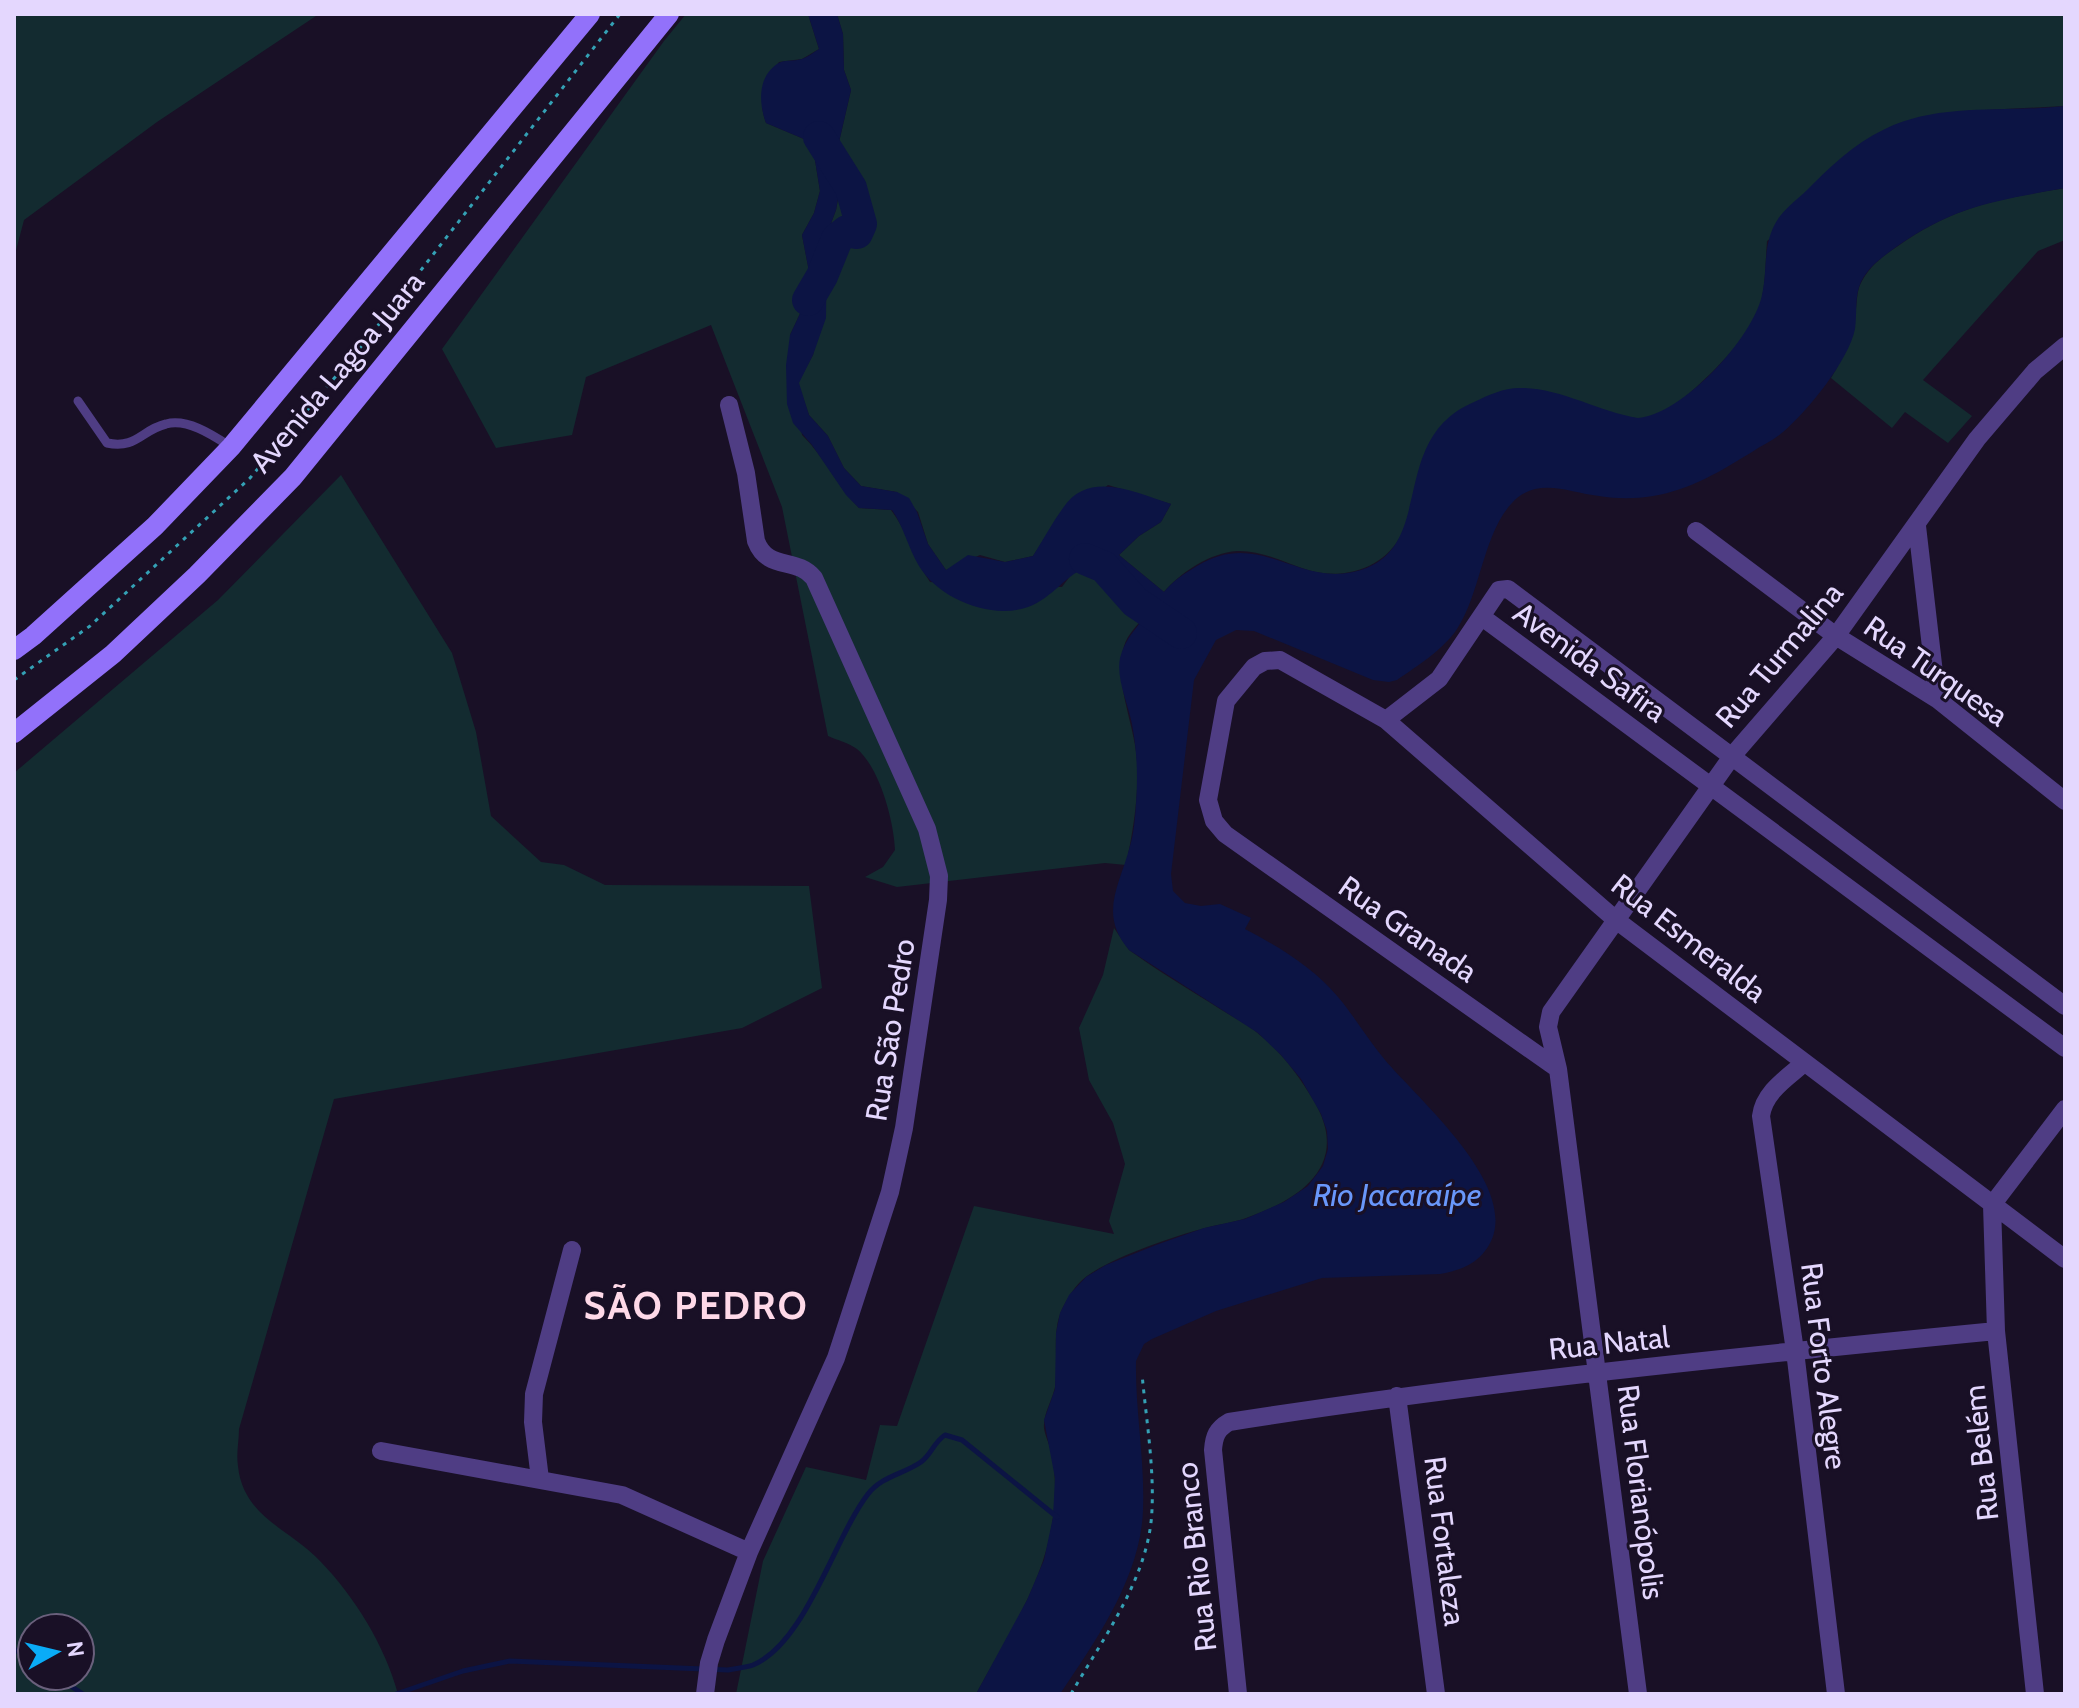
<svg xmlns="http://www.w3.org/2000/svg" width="2079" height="1708" viewBox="0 0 2079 1708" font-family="Cabin,sans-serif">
<rect width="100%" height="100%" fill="#191026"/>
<path fill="#132b30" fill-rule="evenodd" d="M14,14H319L157,122L24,220L14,258Z
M686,14H808L819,49L802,59L779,62C764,84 757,97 766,123L804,139L814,154L820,191L814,213L802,235L810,276L804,305L790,335L802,435C824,456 837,486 859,508L891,510C908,532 914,559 930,582L1062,587L1074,571L1089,566L1122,584L1149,612C1140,622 1128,633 1124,646C1113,681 1135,725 1137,761C1139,796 1133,831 1126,865L1105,863L897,887L865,877L883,867L895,850C894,822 880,768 857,749C849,743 837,740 828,736L782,507L711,325L586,377L572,435L496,448L442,349L664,41Z
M837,14H2065V106L1966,111L1767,241C1765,267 1766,297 1755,320C1743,344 1678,411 1653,417C1625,424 1573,400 1545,392L1410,510C1407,517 1406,526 1402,533C1386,568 1343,581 1308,570C1286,563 1261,550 1237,551C1210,553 1181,572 1164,592L1119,555L1139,536L1161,522L1171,504L1108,485L1048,533L1033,556L1005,562L980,555L946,570L928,544L918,512L897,492L861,486L844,468L828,436L809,415L798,383L813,355L828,285L827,234L836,210L842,177L839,142L851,90L844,70L843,34Z
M2065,188V240L2038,251L1923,380L1972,416L1948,443L1905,412L1892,428L1831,378C1845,356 1851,334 1856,309C1857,301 1857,292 1860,285C1868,267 1883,256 1898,246C1954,206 1999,199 2065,188Z
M341,475L452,653L476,732L491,816L541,862L564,865L605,885L809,886L822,988L742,1028L334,1099L239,1429C239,1441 236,1454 238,1466C243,1517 290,1529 320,1561C355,1597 385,1646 398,1694H14V773L218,600ZM32,1628H80V1676H32Z
M1114,928L1129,950C1158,971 1190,990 1220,1009C1234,1018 1249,1025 1261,1036C1283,1054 1299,1076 1314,1101C1351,1164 1302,1199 1246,1218C1233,1223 1218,1224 1205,1228C1172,1237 1115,1256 1087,1276C1076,1284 1068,1297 1062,1309C1051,1333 1059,1362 1055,1387C1052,1401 1043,1414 1044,1428C1045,1436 1049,1443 1051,1451C1056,1471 1056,1497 1053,1517C1045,1582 1006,1638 976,1694H736L763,1561L806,1467L866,1480L880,1425L897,1426L974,1206L1114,1234L1109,1221L1125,1164L1113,1123L1089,1080L1079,1028L1103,975Z"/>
<path fill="#0c1444" d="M808,14H837L843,34L844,70L851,90L839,142L842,177L836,210L827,234L826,318L813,355L799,383L809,415L828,436L844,468L861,486L897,492L909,498L917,512L928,544L946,570L968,555L1005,562L1033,556C1043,540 1052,523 1063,508C1089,469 1136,493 1171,504L1161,522L1139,536L1119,555L1164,592C1174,580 1184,574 1197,566C1261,527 1299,590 1361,570C1437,546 1387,439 1474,402C1489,395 1503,388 1520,388C1558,387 1600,412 1638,418C1682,415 1753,338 1762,295C1768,268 1762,243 1778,219C1785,209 1795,201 1804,193C1829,168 1853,144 1885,129C1940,102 2006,113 2065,106V188C1995,201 1956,205 1896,247C1881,258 1865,269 1859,287C1855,300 1857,315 1855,329C1849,360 1807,412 1783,432C1774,440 1762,445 1752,452C1721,471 1690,490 1653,496C1635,499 1617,499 1599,496C1571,493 1541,478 1517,498C1483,528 1482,591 1457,629C1443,650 1417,666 1397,680L1389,682L1373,680L1254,631L1236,630L1216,640L1194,680L1171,874L1173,891L1185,903L1201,906L1220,904L1251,918L1245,929C1279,947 1313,967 1338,997C1355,1017 1368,1040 1385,1060C1419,1100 1515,1182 1492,1239C1482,1262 1463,1270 1440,1274L1322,1278L1216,1311L1152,1339L1144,1344L1136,1361C1135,1410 1145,1460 1143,1510C1141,1576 1096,1641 1060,1694H976L1027,1600L1044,1560L1053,1517L1055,1478L1044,1420L1055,1389L1056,1333L1060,1313L1069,1295L1086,1277L1106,1265L1156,1245L1204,1228L1245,1219L1284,1202L1308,1186L1323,1166L1328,1149L1327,1131L1321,1114L1301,1079L1281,1055L1258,1033L1129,950C1098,914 1120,885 1130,846C1134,833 1135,818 1136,804C1138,777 1137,750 1132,724C1128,703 1116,679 1120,658C1125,638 1138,627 1149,611L1122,584L1089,566C1066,574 1053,598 1028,607C991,620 939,599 919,566C908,548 904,527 892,510L859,508L846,495L812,445L793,423L787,404L786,365L790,335L804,305L810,277L802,235L814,213L820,191L814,154L804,139L766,123C759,104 757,78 777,64C784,59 794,62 802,59C808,57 814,52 819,49Z"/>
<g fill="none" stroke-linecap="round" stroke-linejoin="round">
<path stroke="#0c1444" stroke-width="5" d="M14,1649L32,1661
M55,1676L83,1694
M396,1694L463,1671L510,1661L728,1670C736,1668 745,1668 753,1665C806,1643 834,1538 868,1494C882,1476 904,1474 921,1462C931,1455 934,1442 945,1435L962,1440L1057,1517"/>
<path stroke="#0c1444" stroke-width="32" d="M808,300L822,276L837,239L847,231L857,233L861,224L851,188L819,137
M1085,559L1104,567L1135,602L1181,633"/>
<path stroke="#34a1b5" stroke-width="3" stroke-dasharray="4 6" stroke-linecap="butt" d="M14,680L90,626L250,478L369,337L620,14
M1071,1694C1103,1638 1150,1576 1152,1509C1154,1465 1146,1418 1142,1374"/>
<path stroke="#4f3d84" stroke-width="9" d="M78,401L107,443C137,449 141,430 166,424C188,418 214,436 231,447"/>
<path stroke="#4f3d84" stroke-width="18" d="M1917,526L1937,699
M1696,531L1836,636L1937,699L2065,801
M1482,617L2065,1048
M1386,720L1439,679L1499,590L1508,589L2065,1006
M1804,1063C1787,1078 1764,1092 1761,1116L1795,1351L1836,1694
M1558,1069L1225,834L1214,821L1208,800L1226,701L1254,667L1265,661L1280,660L1386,720L1616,920L2065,1259
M1992,1205L1996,1331L2035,1694
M1992,1205L2065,1109
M1397,1396L1436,1694
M381,1451L622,1495L749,1552
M540,1479L533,1422L534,1394L572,1250
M705,1694L709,1663L716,1640L749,1552L836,1358L890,1192L904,1128L938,900L939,876L927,829L814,578C796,556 768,572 756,541L746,473L729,405
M1238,1694L1213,1450C1214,1436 1217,1429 1229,1422C1484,1382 1740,1356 1996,1331
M1638,1694L1558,1069L1548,1027L1551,1012L1733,755L1836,636L1977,439L2035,371L2065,346"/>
<path stroke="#9271fa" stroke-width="20" d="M14,650L33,636L155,526L231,447L590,14
M14,733L113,654L197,575L293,477L669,14"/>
</g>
<g text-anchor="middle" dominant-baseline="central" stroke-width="6" stroke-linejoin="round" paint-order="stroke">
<g font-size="30" fill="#e4d7fe" stroke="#191026">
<text transform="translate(337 372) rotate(-50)">Avenida Lagoa Juara</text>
<text transform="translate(1779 655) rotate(-50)">Rua Turmalina</text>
<text transform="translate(1590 662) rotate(36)">Avenida Safira</text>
<text transform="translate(1936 671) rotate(35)">Rua Turquesa</text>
<text transform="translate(1408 929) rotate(35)">Rua Granada</text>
<text transform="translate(1689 938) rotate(38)">Rua Esmeralda</text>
<text transform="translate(890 1030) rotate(-81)">Rua São Pedro</text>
<text transform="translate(1609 1343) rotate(-6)">Rua Natal</text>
<text transform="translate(1824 1366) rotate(83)">Rua Forto Alegre</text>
<text transform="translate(1981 1453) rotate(-96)">Rua Belém</text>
<text transform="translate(1641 1492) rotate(83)">Rua Florianópolis</text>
<text transform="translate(1445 1541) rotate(83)">Rua Fortaleza</text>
<text transform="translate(1196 1557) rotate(-96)">Rua Rio Branco</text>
</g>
<g font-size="32" font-style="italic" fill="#6997fa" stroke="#191026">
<text x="1397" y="1194">Rio Jacaraípe</text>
</g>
<g font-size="38" font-weight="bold" letter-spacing="2" fill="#fed9e8" stroke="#191026">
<text x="696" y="1305">SÃO PEDRO</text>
</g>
</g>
<rect width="2079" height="1708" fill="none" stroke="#e4d7fe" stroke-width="32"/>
<g transform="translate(56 1652) rotate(82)"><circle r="38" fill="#191026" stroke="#6a607c" stroke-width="2"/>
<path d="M0-6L14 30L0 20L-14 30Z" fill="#0aacf7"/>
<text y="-12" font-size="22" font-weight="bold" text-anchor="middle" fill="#e4d7fe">N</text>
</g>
</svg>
